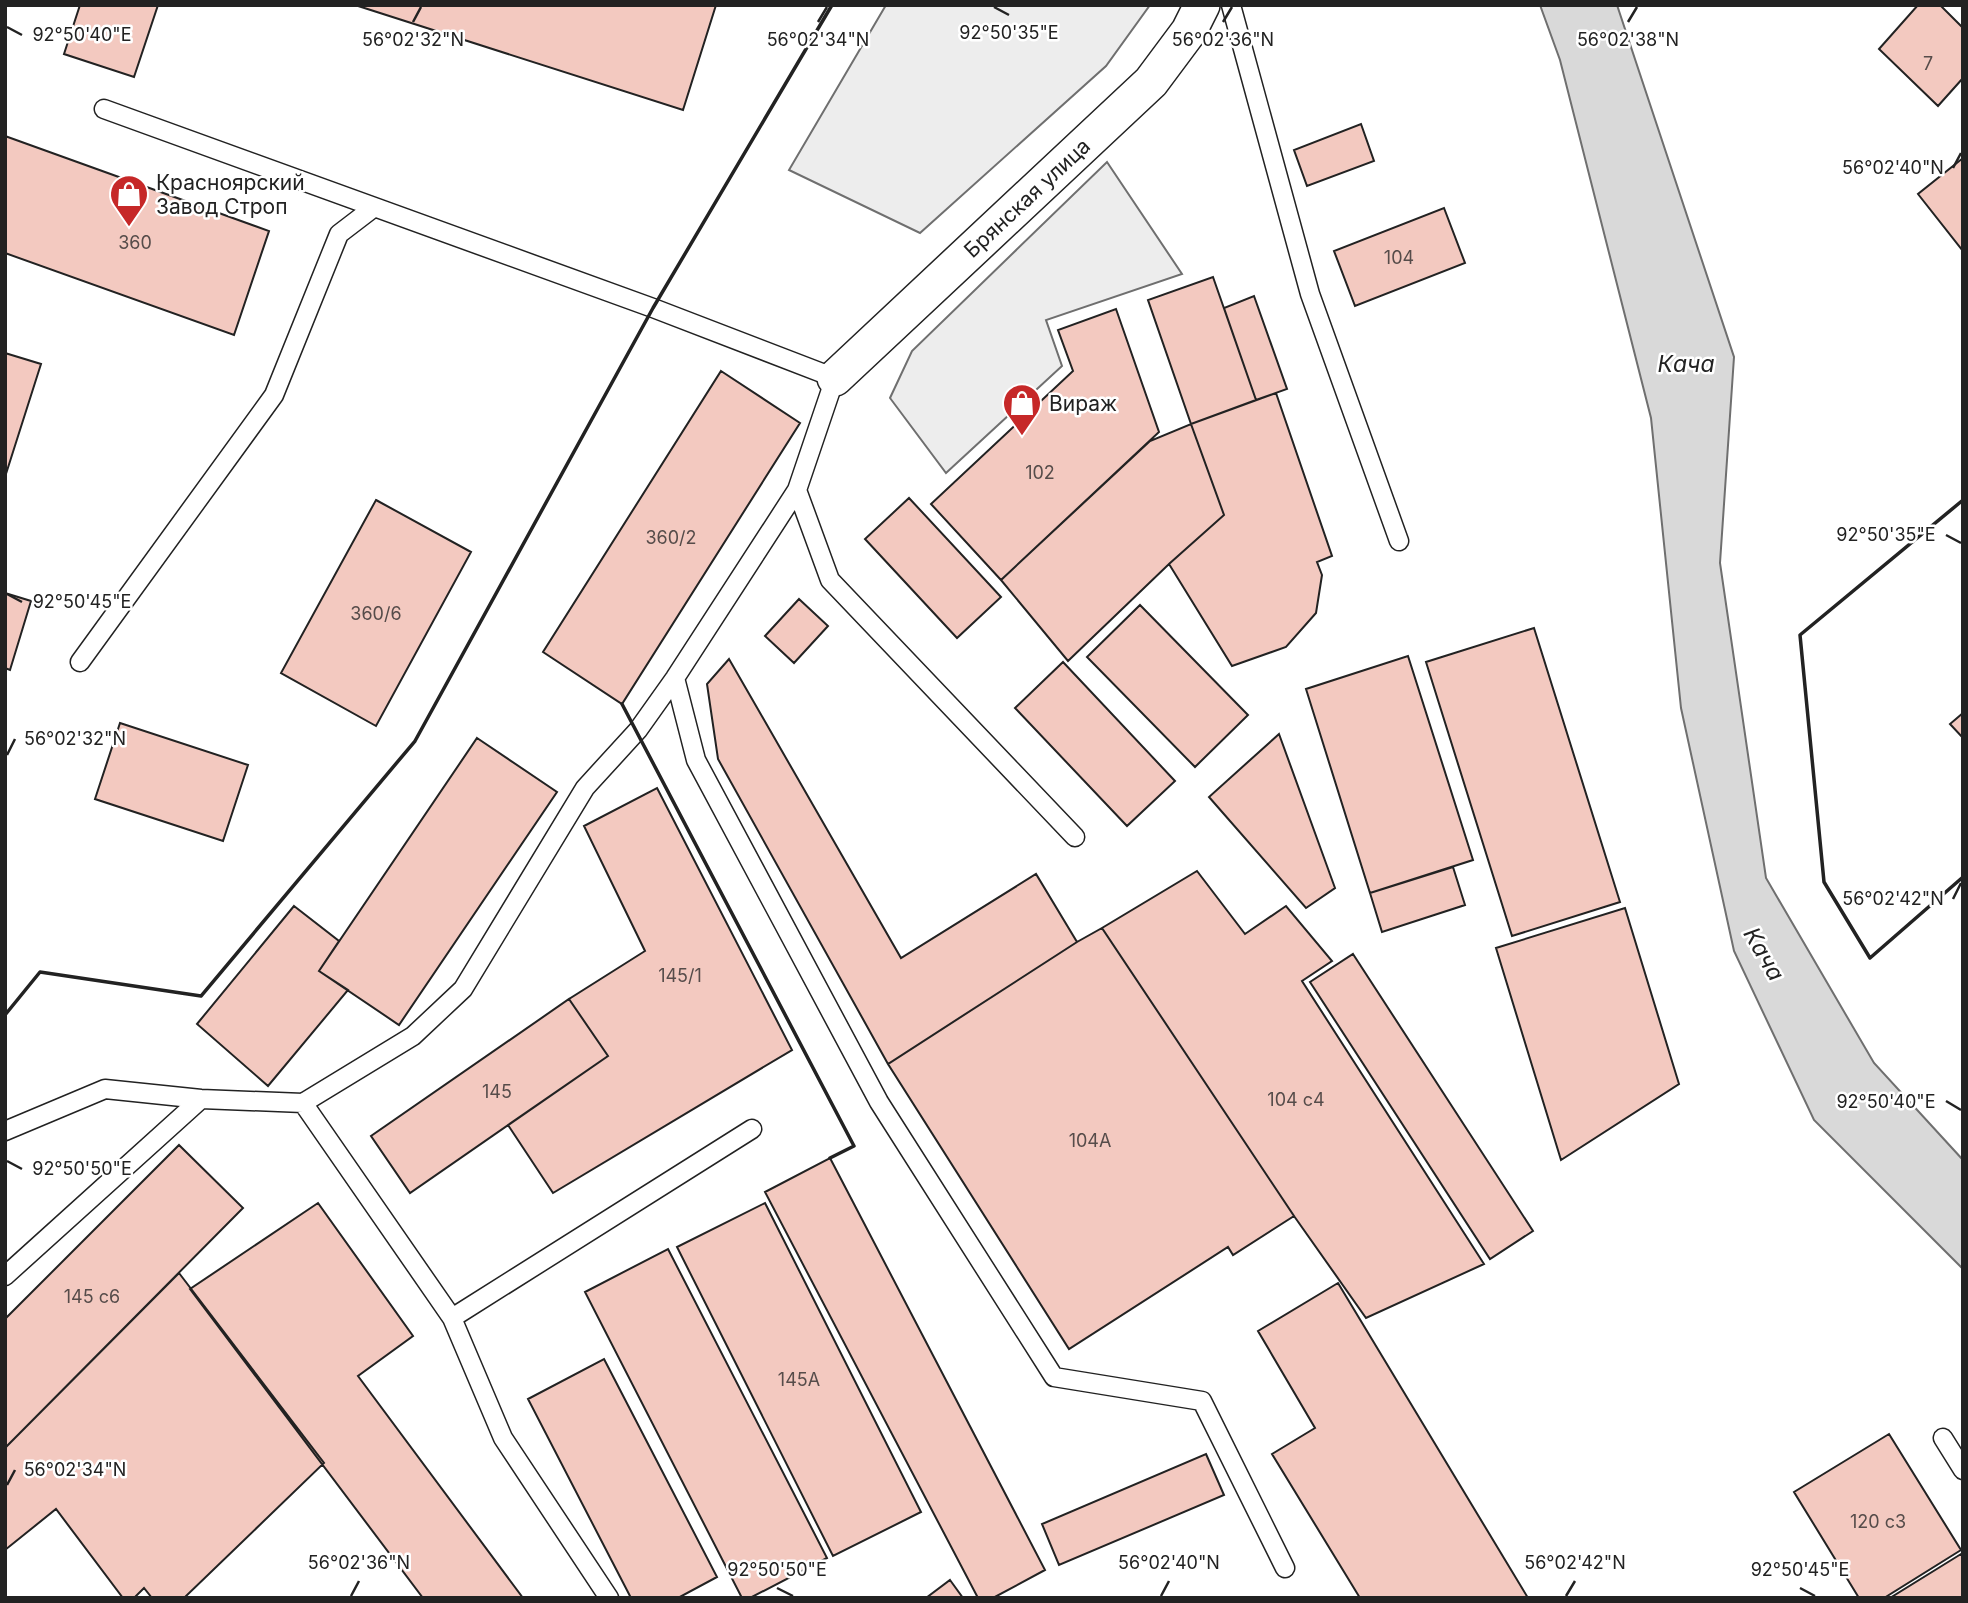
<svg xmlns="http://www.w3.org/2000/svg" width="1968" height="1603" viewBox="0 0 1968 1603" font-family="Inter,sans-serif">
<rect width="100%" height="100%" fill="#fff"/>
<path fill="#ededed" stroke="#6f6f6f" stroke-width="2" d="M886,5H1150L1106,66L920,233L789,170Z
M1107,162L1182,274L1046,320L1062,366L946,473L890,398L912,351Z"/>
<path fill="#d9d9d9" stroke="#6f6f6f" stroke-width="2" d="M1540,5H1617L1734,357L1720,563L1766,878L1874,1063L1963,1160V1269L1814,1120L1734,951L1681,708L1651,418L1560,60Z"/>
<path fill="#f3c9c0" stroke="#222" stroke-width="2" d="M80,5H158L134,77L64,54Z
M355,5H716L683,110Z
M1918,5H1940L1963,28V78L1938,106L1879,49Z
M1361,124L1374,161L1307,186L1294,150Z
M5,136L269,231L234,335L5,253Z
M1963,158V251L1918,194Z
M1444,208L1465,263L1355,306L1334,251Z
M1213,277L1256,400L1191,424L1148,300Z
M1254,296L1287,389L1256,400L1224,308Z
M1116,309L1159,432L1001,580L931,504L1073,371L1058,330Z
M5,353L41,364L5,477Z
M721,371L800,423L622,704L543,652Z
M1276,393L1332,556L1317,562L1322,575L1316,613L1286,647L1232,666L1169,564L1224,515L1191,424Z
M1191,424L1224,515L1169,564L1068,661L1001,580L1150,441Z
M909,498L1001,597L957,638L865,539Z
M376,500L471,552L376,726L281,673Z
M5,593L31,601L10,670L5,668Z
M799,599L828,626L794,663L765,636Z
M1140,605L1248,715L1195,767L1087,657Z
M1534,628L1620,902L1512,936L1426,662Z
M1408,656L1473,860L1370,893L1306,689Z
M729,659L901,958L1036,874L1077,942L888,1064L718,759L707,684Z
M1063,662L1175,781L1127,826L1015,708Z
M1963,713V738L1950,724Z
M120,723L248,765L223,841L95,799Z
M1279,734L1335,888L1306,908L1209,797Z
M477,738L557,792L399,1025L319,971Z
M657,788L792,1050L553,1193L508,1125L608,1056L569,999L645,951L584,826Z
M1453,867L1465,905L1382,932L1370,893Z
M1197,871L1245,934L1286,906L1332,961L1302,981L1484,1264L1366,1318L1294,1216L1102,928Z
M294,906L339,941L319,971L348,990L268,1086L197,1024Z
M1625,908L1679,1084L1561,1160L1496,948Z
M1102,928L1294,1216L1233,1255L1228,1247L1069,1349L888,1064L1077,942Z
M1353,954L1533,1231L1490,1259L1310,982Z
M569,999L608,1056L410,1193L371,1136Z
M179,1145L243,1208L5,1448V1319Z
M830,1158L1045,1570L993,1598H978L765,1192Z
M318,1203L413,1336L358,1376L523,1598H423L190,1289Z
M765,1203L921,1512L833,1556L677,1247Z
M668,1249L827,1558L750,1598H742L585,1292Z
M179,1273L324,1463L184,1598H152L144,1588L134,1598H123L56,1509L5,1550V1448Z
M1338,1283L1528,1598H1360L1272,1454L1315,1428L1258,1331Z
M604,1359L717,1577L678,1598H631L528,1399Z
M1889,1434L1961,1550L1884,1598H1859L1794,1492Z
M1206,1454L1224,1495L1059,1565L1042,1524Z
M1961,1554L1963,1557V1598H1890Z
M950,1580L963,1598H926Z"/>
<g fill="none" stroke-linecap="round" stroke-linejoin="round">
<defs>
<path id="service" d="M1231,5L1310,294L1399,541
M104,109L653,308L835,378L797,490L830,580L1075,837
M80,662L274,395L339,234L373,208
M675,678L696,760L879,1102L1054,1377L1202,1401L1285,1568
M5,1131L105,1089L201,1099L303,1103
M5,1276L201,1099
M452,1318L752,1129
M1943,1438L1963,1470
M609,1598L503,1438L452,1318L303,1103L413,1036L463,989L585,788L638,730L675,678L797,490"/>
<path id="minor" d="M835,378L1151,82L1189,31L1202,5"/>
</defs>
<use href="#service" stroke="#222" stroke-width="21"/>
<use href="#minor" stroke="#222" stroke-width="38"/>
<use href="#service" stroke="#fff" stroke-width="18"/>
<use href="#minor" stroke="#fff" stroke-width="35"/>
<path stroke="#222" stroke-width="3.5" d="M1963,500L1800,635L1824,882L1870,958L1963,877
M622,704L854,1146L830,1158
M5,1015L40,972L201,996L415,741L653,308L832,5"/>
</g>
<path fill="none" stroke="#222" stroke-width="2.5" d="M994,7L1009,15M413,22L421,7M818,22L827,7M1223,22L1232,7M1628,22L1637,7M7,27L22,35M1953,168L1961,153M1946,535L1961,543M7,594L22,602M7,755L15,739M1953,899L1961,883M1946,1101L1961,1110M7,1161L22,1169M7,1485L15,1470M777,1588L793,1596M1800,1588L1815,1596M351,1596L359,1581M1161,1596L1169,1581M1566,1596L1575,1581"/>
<defs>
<symbol id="shop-pin" viewBox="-11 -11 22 30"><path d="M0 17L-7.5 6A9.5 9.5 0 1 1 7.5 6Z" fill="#c62828" stroke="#fff"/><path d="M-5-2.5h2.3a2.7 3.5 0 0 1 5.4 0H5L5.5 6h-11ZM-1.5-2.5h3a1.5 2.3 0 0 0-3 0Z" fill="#fff"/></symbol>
</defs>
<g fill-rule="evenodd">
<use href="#shop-pin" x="107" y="172" width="44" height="60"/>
<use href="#shop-pin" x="1000" y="381" width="44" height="60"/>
</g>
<g text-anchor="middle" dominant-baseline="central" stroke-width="5" stroke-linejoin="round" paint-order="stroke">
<g font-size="18" fill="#564c4a">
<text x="1928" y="63">7</text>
<text x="135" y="242">360</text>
<text x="1399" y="257">104</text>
<text x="1040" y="472">102</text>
<text x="671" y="537">360/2</text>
<text x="376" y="613">360/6</text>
<text x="680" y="975">145/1</text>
<text x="497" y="1091">145</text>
<text x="1296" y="1099">104 с4</text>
<text x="1090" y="1140">104А</text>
<text x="92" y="1296">145 с6</text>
<text x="799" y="1379">145А</text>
<text x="1878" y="1521">120 с3</text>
</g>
<g font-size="21" fill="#222" stroke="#fff" text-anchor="start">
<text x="156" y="182">Красноярский<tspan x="156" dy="24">Завод Строп</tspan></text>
<text x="1049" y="403">Вираж</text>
</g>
<g font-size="21" fill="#222" stroke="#fff">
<text transform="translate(1027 198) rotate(-43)">Брянская улица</text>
</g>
<g font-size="23" font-style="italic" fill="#222" stroke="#fff">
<text x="1686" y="364">Кача</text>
<text transform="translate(1764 954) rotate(60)">Кача</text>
</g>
</g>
<g font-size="18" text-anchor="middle" fill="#222" stroke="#fff" stroke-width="5" stroke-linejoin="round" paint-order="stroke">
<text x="1009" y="39">92°50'35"E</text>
<text x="82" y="41">92°50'40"E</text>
<text x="413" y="46">56°02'32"N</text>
<text x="818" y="46">56°02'34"N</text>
<text x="1223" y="46">56°02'36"N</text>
<text x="1628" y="46">56°02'38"N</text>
<text x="1893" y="174">56°02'40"N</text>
<text x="1886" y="541">92°50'35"E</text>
<text x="82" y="608">92°50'45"E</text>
<text x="75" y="745">56°02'32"N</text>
<text x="1893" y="905">56°02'42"N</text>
<text x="1886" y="1108">92°50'40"E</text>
<text x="82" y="1175">92°50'50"E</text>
<text x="75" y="1476">56°02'34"N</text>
<text x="359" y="1569">56°02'36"N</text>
<text x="1169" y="1569">56°02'40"N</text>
<text x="1575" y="1569">56°02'42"N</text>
<text x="777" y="1576">92°50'50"E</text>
<text x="1800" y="1576">92°50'45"E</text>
</g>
<rect width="1968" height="1603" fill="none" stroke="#222222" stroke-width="14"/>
</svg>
